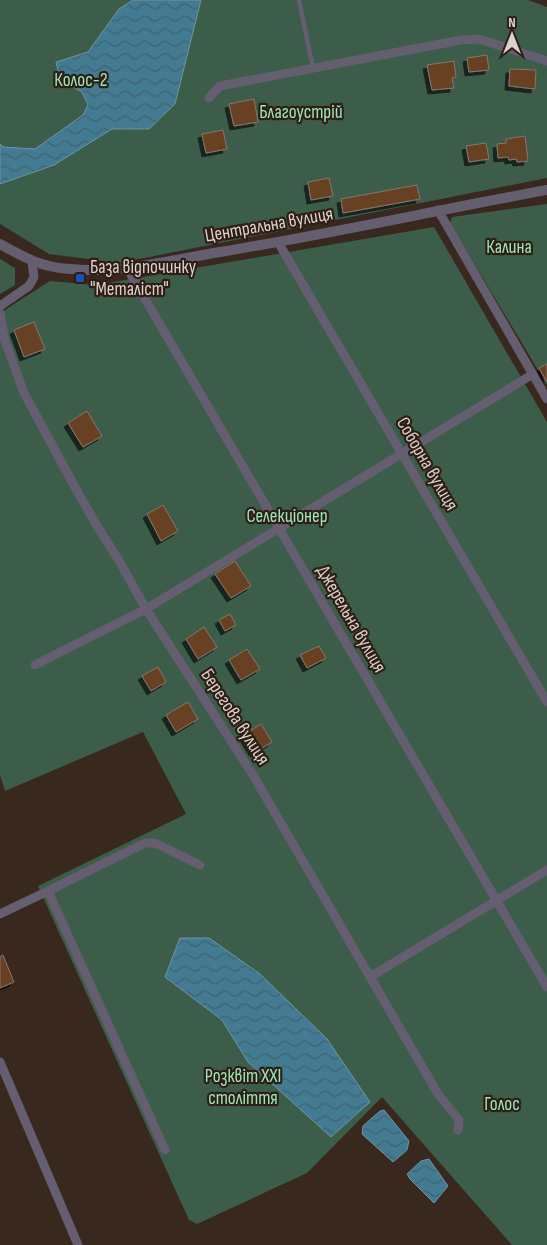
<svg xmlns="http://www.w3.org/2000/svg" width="547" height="1245" viewBox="0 0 547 1245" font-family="'Sofia Sans Condensed',sans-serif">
<defs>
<pattern id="water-waves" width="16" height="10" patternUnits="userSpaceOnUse" patternTransform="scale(1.25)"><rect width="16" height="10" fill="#427b92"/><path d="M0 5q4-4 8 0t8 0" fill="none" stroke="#426370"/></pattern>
<filter id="shadow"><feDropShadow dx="-4" dy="4" stdDeviation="0" flood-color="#0009"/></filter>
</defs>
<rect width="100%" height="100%" fill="#38281e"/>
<path fill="#3b5d4a" d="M0,0H528L547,7V178L119,263L49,254L0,224Z
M547,204V385L450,223L452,217Z
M434,227L547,422V1245H512L382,1097L307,1173L197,1224L189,1220L38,886L186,814L143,732L5,791L0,775V313L50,281L96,285Z
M0,259L15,268V285L0,294Z"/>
<path fill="url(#water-waves)" stroke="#7095a3" d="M133,0H201L175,104L149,129H112L54,165L0,184V144L3,147L35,149L83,115L88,105L82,92L60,80L56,62L88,52L119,9Z
M180,938H209L260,974L327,1039L370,1102L331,1137L248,1062L222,1020L165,977Z
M384,1110L409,1141L407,1150L393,1162L362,1134L363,1126L380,1111Z
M429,1159L448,1186L434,1203L410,1179L407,1174L421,1161Z"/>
<path fill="#683f24" stroke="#89766b" filter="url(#shadow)" d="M487,55L489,70L469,72L467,58Z
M454,61L456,77L452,78L454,88L432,90L427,65Z
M510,69L536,70L535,89L509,86Z
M254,99L258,122L234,126L229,104Z
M223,130L227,149L206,153L202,134Z
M525,136L528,161L517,162L516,159L509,160L508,157L498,158L497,144L506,143V139Z
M486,143L489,159L469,162L466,146Z
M329,178L333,196L311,200L308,182Z
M417,185L420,199L343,213L341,199Z
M34,322L45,349L24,357L14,330Z
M547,364V382L539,368Z
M87,411L102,436L83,447L68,423Z
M163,505L178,531L161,541L147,514Z
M235,561L251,586L231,598L215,574Z
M230,614L236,625L225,631L219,620Z
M204,627L217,647L198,659L186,639Z
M319,646L326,658L307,668L300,655Z
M247,649L260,669L241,680L229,660Z
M158,667L166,682L151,691L142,676Z
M188,702L198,719L176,732L166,715Z
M261,724L272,742L254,753L243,735Z
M3,955L14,982L0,988V957Z"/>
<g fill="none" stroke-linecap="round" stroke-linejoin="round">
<path stroke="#655d70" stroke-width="4.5" d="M299,0L313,68"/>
<path stroke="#655d70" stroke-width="9" d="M209,98L220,86L461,40L479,39L547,61
M438,210L547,399
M278,242L547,702
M127,268L547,987
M0,306L29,286L34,277L32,262
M0,313L5,341L24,393L77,491L97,526L118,559L146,609L253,775L438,1094L459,1120L458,1130
M35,665L146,609L533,374
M0,914L48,891
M370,977L547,870
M0,1062L78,1245
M165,1150L48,891L145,843H155L200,865"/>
<path stroke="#655d70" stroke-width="10" d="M0,244C25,258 41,267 70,269C120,274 171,260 220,252C329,234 438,210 547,190"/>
</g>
<rect fill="#1a4fb4" stroke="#2e1e15" stroke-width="2" x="75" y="273" width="10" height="10" rx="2.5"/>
<g text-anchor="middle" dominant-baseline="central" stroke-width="4.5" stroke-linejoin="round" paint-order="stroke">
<g font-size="19" fill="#99e7ba" stroke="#2e1e15">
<text x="81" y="80">Колос-2</text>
<text x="301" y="112">Благоустрій</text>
<text x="509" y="247">Калина</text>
<text x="287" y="516">Селекціонер</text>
<text x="243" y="1076">Розквіт XXI<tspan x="243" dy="22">століття</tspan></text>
<text x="502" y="1104">Голос</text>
</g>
<g font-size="19" fill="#dcd1cb" stroke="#2e1e15">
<text transform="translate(269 225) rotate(-10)">Центральна вулиця</text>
<text transform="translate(427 464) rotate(60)">Соборна вулиця</text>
<text transform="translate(351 619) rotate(60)">Джерельна вулиця</text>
<text transform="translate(235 717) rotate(57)">Берегова вулиця</text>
</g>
<g font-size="19" fill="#dcd1cb" stroke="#2e1e15" text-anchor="start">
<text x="90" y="267">База відпочинку<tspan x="90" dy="22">"Металіст"</tspan></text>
</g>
</g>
<g transform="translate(512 35)" stroke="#2e1e15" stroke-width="4" paint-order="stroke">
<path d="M0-4L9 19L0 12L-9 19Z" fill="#dcd1cb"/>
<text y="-8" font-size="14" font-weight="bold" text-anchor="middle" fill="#dcd1cb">N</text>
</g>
</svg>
